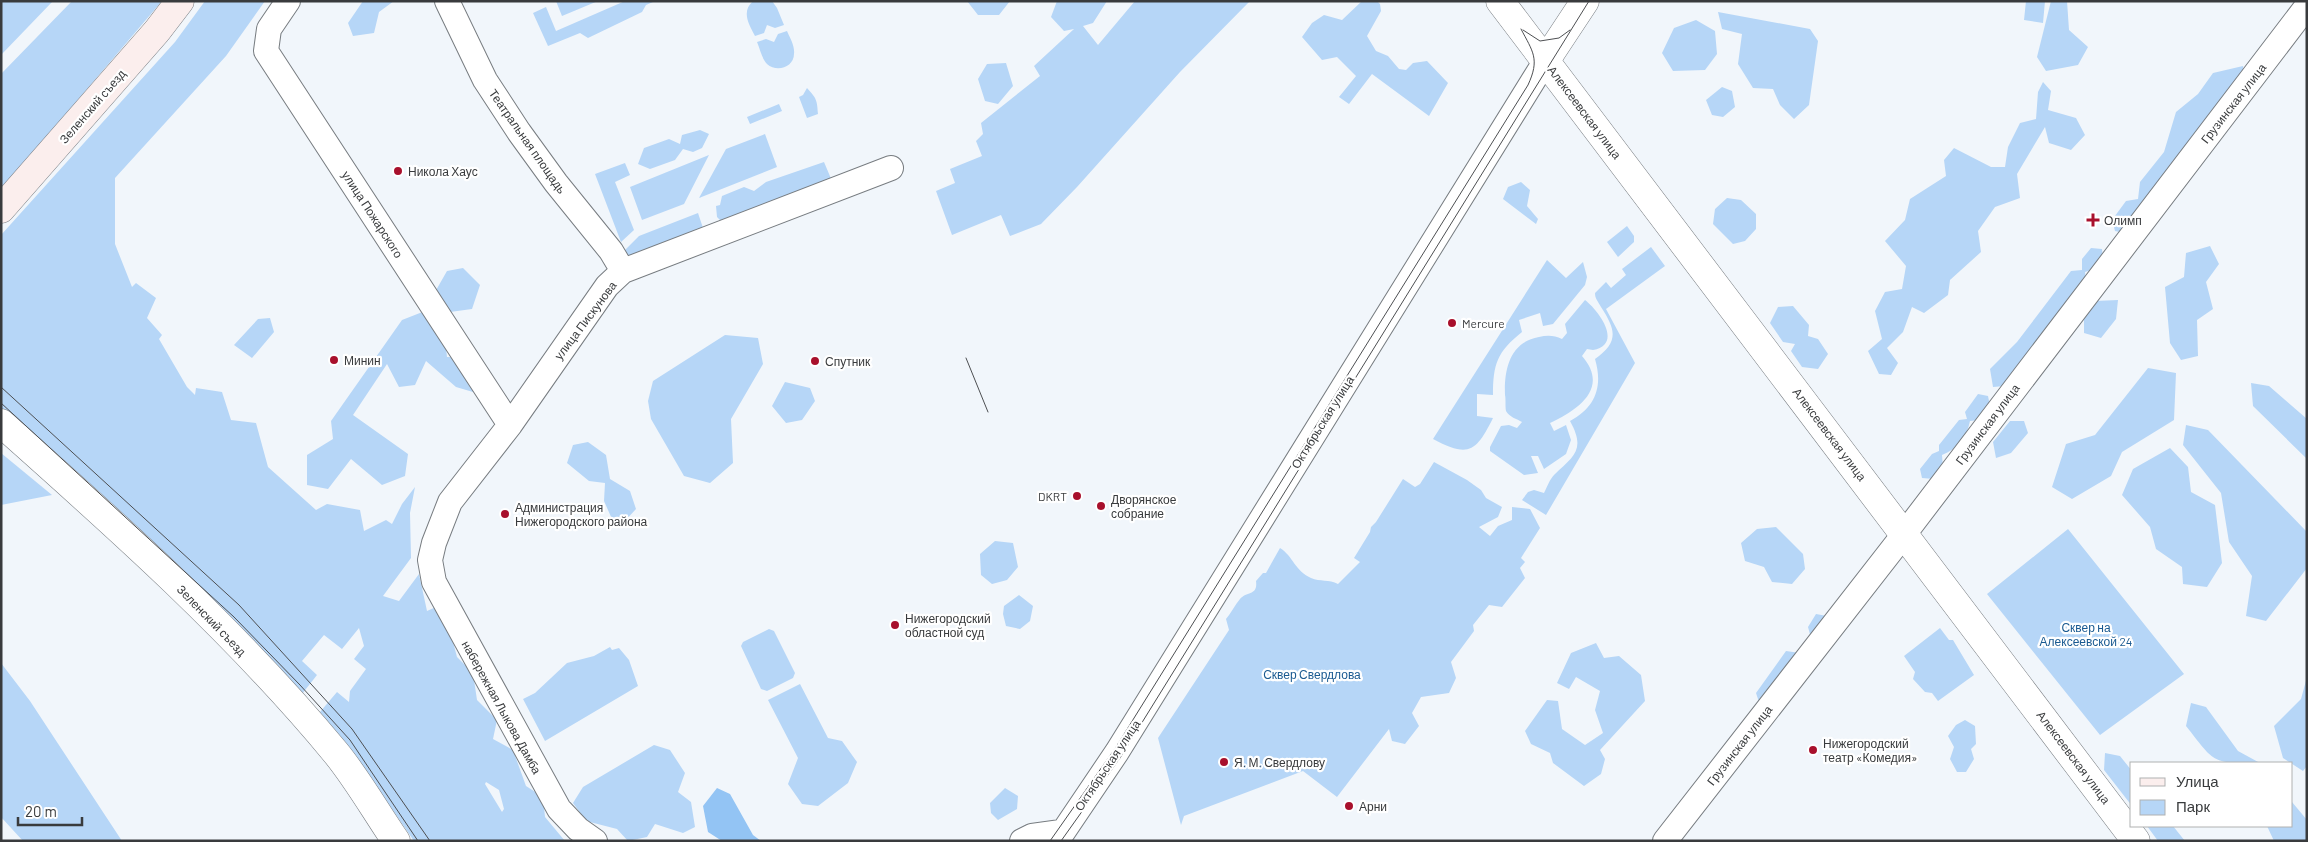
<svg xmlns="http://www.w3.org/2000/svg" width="2308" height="842" viewBox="0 0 2308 842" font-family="Barlow,sans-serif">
<rect width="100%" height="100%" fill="#f1f6fb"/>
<path fill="#b6d6f7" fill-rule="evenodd" d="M1,1H53L1,55Z
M72,1H162L1,190V74Z
M205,1H265L226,56L115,178V244L132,287L136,283L156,298L147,318L162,335L159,339L187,387L195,395L196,388L222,392L231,420L256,423L268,467L316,510L327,504L360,510L364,531L386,520L392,524L402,504L415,487L410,513L411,558L383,596L399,601L419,574L427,611L436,607L447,619L457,657L473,673L477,700L497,720L493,739L513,750L526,786L543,797L545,817L565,841H414L347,744L320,712L337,692L349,702L350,691L366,669L354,659L364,646L359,628L342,649L324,635L302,661L317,675L302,694L144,537L1,408V235L175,42ZM486,782L499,790L504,809L502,812L485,784Z
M363,1H394L379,12L374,33L353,36L348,23Z
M556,1H598L562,16Z
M625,1L653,2L646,5L642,12L588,38L580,33L548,46L533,13L546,7L556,31Z
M753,1H772L777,8L784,25L775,28L767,25L764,33L755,36C749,24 741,12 753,1Z
M967,1H1010L999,15H978Z
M1057,1H1107L1093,23L1083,26L1098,45L1135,1H1250L1180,72L1077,187L1041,224L1010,236L1001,215L952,235L936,191L955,183L950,169L982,156L976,141L983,134L981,123L1040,76L1034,66L1074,29L1064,31L1051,17Z
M1362,1H1377L1380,4L1381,11L1367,36L1376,51L1388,56L1399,69L1406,70L1413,63L1427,61L1448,83L1429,116L1372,74L1349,104L1339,97L1356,76L1337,57L1322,60L1302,37L1312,23L1324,15L1342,20Z
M2026,1H2045L2043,23L2024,20Z
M2051,1H2067L2069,30L2088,47L2078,65L2046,71L2037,57Z
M1718,12L1810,29L1818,41L1809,105L1794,119L1780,105L1773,89L1753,88L1738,64L1742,34L1722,29Z
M1696,20L1715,31L1717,54L1705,70L1673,71L1662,53L1674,28Z
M787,31C790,38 795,46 794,54C794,67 777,73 767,64C762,59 760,49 757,42L766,39L774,42L778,34Z
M1006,63L1013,86L998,104L985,101L978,79L987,64Z
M2243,66L2245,80L2130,234L2115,231L2112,220L2126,201L2138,199L2140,182L2164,152L2176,112L2198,94L2213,73Z
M2043,82L2051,91L2048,110L2076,118L2085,135L2071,150L2049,143L2045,127L2017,174L2020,198L1995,207L1978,231L1981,252L1950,280L1948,295L1924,313L1912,307L1903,332L1887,348L1898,363L1891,375L1879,374L1868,351L1882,339L1875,311L1885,292L1902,289L1906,266L1885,241L1905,220L1910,199L1946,176L1944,160L1954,148L1991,167H2005L2008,147L2020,123L2036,119L2038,92Z
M1722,87L1732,91L1735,107L1723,117L1712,115L1706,100Z
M807,88C817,99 817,100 818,114L807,118L799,97L803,95Z
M779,104L782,111L750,124L747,117Z
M700,130L709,134L702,148L693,152L683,149L675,160L650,169L638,164L644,148L669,139L680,144L682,135Z
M765,134L777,167L699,198L726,149Z
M709,155L684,204L642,220L630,187Z
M824,162L832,181L723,223L717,217L716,206L720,205L722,196L744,187L754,191L766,182Z
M625,163L630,175L615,182L634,230L621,242L595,174Z
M1521,182L1530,190L1527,206L1538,219L1536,224L1503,199L1508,187Z
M1727,198L1741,200L1756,214V229L1745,241L1733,244L1713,224L1715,209Z
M698,213L704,231L628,261L624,251L639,236Z
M1627,226L1634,236V242L1618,257L1607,242Z
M2210,246L2219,264L2206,282L2213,309L2197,320L2198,356L2181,360L2170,343L2165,287L2184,277L2186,253Z
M1651,247L1665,266L1606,309L1635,363L1546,515L1522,500L1528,492L1534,490L1544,493C1547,487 1550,479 1554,475C1574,456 1586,450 1570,421C1596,407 1603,386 1595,359C1619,342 1616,330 1601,307C1598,301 1595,299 1595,293L1606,282L1611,288L1626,275L1622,269Z
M2091,248L2102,249L2103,259L2098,268L2085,272L2087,289L2005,386L1993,387L1990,369L2017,342L2071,271L2082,270V259Z
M1547,260L1566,278L1583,262L1587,277L1585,285L1553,324L1543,326L1540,313L1519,320L1522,332C1497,352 1493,364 1493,395L1477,394V416L1493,418C1476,452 1469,458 1433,439Z
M463,268L480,285L472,309L450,312L435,292L447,271Z
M1585,300C1598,310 1624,344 1593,350L1587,349L1582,356C1610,388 1578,410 1550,423L1554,431L1566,425L1571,440L1566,454L1544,469L1538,456H1531L1538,473L1524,475L1490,451V447L1501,426L1509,425L1517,428L1522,422C1517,419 1509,417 1506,411C1505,406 1506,399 1505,395C1504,369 1510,342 1539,337C1547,335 1554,335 1562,339L1567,333L1565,324Z
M2118,300L2116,319L2101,338L2084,333V314L2095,301Z
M1793,306L1809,325L1808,336L1818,339L1828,354L1818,369L1802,367L1791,351L1795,344L1783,342L1770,323L1778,307Z
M425,311L444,329L447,357H466L482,376L473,392L456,387L426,361L415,385L399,387L387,364L353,415L408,454L405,476L382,485L351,459L328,489L307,485V455L333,439L331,421L402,320Z
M270,318L274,332L252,358L234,345L258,319Z
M725,335L758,338L763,364L731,419L733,463L710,483L684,476L651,419L648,401L653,381Z
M2148,368L2176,373L2174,420L2122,452L2111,476L2072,499L2052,487L2066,444L2095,435Z
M785,382L810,388L815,401L802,420L786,423L772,406Z
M2251,383L2269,386L2307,419V459L2253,406Z
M1978,394L1988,396L1990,406L1979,420L1970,421C1967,437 1957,449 1942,455L1943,468L1934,479L1922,478L1920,469L1932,454L1939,451V445L1959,420L1967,419L1965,412Z
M2010,421H2024L2028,433L2011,453L1996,458L1993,442Z
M2186,425L2208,430L2307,532V568L2266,621L2246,616L2252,576L2229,542L2221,493L2183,445Z
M588,442L606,455L610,479L630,491L636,509L623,523L612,519L604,501L605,483L589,481L567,463L573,445Z
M2170,448L2188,467L2191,492L2215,505L2222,563L2207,587L2183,584L2182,567L2156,549L2150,527L2122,495L2133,469Z
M1,453L52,495L1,505Z
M1434,462L1467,480L1481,490L1486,498L1502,507L1498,517L1479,527L1490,536L1498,526L1512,520V507L1530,509L1540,528L1521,558L1525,562L1520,568L1525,578L1502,607L1489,605L1473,625L1474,631L1451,662L1456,678L1449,693L1421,697L1412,713L1419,726L1405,744L1392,741L1389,729L1337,797L1303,771L1184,816L1181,825L1158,738L1229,630L1226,619C1231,613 1235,605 1240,599C1247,591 1258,596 1256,581L1263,573H1266L1280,548C1293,556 1295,571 1311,578C1320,582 1329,579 1338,584L1360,562L1354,558L1370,532L1371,527L1376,522L1403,479L1415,487L1420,484Z
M1776,527L1803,554L1805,569L1792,584L1772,582L1764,567L1745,561L1741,543L1757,529Z
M2068,529L2184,674L2100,735L1987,594Z
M995,541L1013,543L1018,567L1007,580L992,584L981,575L980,554Z
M1019,595L1033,606L1030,621L1020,629L1006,626L1003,614L1004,606Z
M1816,614L1827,616L1811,638L1808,627Z
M1940,628L1949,640H1953L1974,675L1938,701L1932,693L1925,692L1913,679L1915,672L1904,656Z
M769,629L774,631L795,673L793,678L767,691L761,689L741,646L743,642Z
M1596,643L1604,658L1619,656L1641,675L1645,701L1600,750L1605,759L1601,774L1584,786L1553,763L1550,753L1531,744L1525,731L1547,700L1558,701L1562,729L1585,745L1603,733L1595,710L1600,691L1576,677L1569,689L1557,683L1571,653Z
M610,647L612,650L619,648L629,660L638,686L545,741L523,699L535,693L567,663L594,656Z
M1786,651L1800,653L1759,702L1756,693Z
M1,663L30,701L122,841H23L1,817Z
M2307,677V766L2303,771L2283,758L2274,726L2301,699Z
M800,684L828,738L842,741L857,762L848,783L818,806L802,804L788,784L798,758L768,700Z
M2191,703L2206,707L2238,751L2260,763C2211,763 2216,764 2186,726Z
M1965,720L1975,726L1976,744L1971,749L1974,759L1966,772H1957L1950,759L1954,747L1948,736L1956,725Z
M654,745L670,750L685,773L678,792L691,802L695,827L683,833L655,824L647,837L628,841L617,829L586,821L573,803L583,787Z
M2105,753L2120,756L2132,771V806L2104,770Z
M1005,788L1018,796L1017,809L998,820L991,813L990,803Z
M2292,802L2307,820V841H2274L2267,826H2292Z
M2147,826H2173L2185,841H2158Z"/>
<path fill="#93c4f4" d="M717,788L730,794L753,835L761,841H722L708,832L703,806Z"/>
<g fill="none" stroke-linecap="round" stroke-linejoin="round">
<defs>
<path id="minor" d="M288,1L269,29L266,51L510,425
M447,1L485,80L519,132L556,183L611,251L623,271
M595,841L578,829L559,809L434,582L430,560L434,543L450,502L510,425L607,286L623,271L891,168
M1022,841L1032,836L1061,832
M1057,841L1117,752L1546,60
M1665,841L1905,533L2307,6"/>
<path id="tertiary" d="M1500,1L2136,841
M1546,60L1585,1
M1,423C117,526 237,633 336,753C358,780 376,812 396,841"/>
<path id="secondary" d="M1,209L157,31L180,1"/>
</defs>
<use href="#minor" stroke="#777c80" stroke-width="26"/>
<use href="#tertiary" stroke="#777c80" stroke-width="29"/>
<use href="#secondary" stroke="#777c80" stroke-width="29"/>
<use href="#minor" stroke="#fff" stroke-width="24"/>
<use href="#tertiary" stroke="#fff" stroke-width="28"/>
<use href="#secondary" stroke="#fbeeed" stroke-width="28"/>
<path stroke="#4d4f52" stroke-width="1" d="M1523,30L1540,41L1559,38L1570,30
M966,358L988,412
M1,387L239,605L352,729L430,841
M1,403L234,617L300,685L350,740L418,841
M1050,841L1116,747L1528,85C1540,59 1533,52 1521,29
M1061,841L1120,758L1589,1"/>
</g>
<g fill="#a8102c" stroke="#fff" stroke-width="2">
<circle cx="398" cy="171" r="5"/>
<path d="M2090.5 212.5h5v5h5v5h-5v5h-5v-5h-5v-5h5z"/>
<circle cx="1452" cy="323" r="5"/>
<circle cx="334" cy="360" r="5"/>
<circle cx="815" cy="361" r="5"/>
<circle cx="1077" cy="496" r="5"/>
<circle cx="1101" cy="506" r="5"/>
<circle cx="505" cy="514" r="5"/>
<circle cx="895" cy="625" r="5"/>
<circle cx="1813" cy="750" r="5"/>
<circle cx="1224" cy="762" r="5"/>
<circle cx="1349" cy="806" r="5"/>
</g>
<g text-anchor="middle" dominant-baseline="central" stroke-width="4.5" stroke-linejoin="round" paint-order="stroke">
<g font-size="12" fill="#393b3d" stroke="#fff">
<text transform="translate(2233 103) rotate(-52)">Грузинская улица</text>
<text transform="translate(92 106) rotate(-49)">Зеленский съезд</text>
<text transform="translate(1585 112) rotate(53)">Алексеевская улица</text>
<text transform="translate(528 141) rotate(55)">Театральная площадь</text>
<text transform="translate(373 214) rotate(57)">улица Пожарского</text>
<text transform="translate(585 320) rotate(-53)">улица Пискунова</text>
<text transform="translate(1322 422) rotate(-58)">Октябрьская улица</text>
<text transform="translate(1987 424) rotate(-53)">Грузинская улица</text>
<text transform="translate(1830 434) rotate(53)">Алексеевская улица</text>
<text transform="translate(212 620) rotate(46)">Зеленский съезд</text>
<text transform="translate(502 707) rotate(61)">набережная Лыкова Дамба</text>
<text transform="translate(1739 745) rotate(-52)">Грузинская улица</text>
<text transform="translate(2074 757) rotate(53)">Алексеевская улица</text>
<text transform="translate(1107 765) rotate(-56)">Октябрьская улица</text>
</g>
<g font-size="12" fill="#393b3d" stroke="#fff" text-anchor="start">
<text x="408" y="171">Никола Хаус</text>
<text x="2104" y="220">Олимп</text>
<text x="1462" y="323">Mercure</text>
<text x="344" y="360">Минин</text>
<text x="825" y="361">Спутник</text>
<text x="1067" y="496" text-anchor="end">DKRT</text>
<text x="1111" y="499">Дворянское<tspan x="1111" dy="14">собрание</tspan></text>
<text x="515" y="507">Администрация<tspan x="515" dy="14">Нижегородского района</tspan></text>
<text x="905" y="618">Нижегородский<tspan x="905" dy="14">областной суд</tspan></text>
<text x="1823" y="743">Нижегородский<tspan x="1823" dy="14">театр «Комедия»</tspan></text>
<text x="1234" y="762">Я. М. Свердлову</text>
<text x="1359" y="806">Арни</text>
</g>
<g font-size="12" fill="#1a5a91" stroke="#fff">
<text x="2086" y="627">Сквер на<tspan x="2086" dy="14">Алексеевской 24</tspan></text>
<text x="1312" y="674">Сквер Свердлова</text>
</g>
</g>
<rect width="2308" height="842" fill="none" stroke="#393b3d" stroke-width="5"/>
<rect x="2130" y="762" width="162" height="65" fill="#ffffff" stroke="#b0b1b1"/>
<rect x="2140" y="778" width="25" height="8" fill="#fbeeed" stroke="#b0b1b1"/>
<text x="2176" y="787" font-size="15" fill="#393b3d">Улица</text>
<rect x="2140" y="800" width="25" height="15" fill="#b6d6f7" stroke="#b0b1b1"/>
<text x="2176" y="812" font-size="15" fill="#393b3d">Парк</text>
<path d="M18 817v8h64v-8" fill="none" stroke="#393b3d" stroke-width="2.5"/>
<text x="25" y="817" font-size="15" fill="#393b3d" stroke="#ffffff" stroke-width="4" paint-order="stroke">20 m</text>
</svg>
